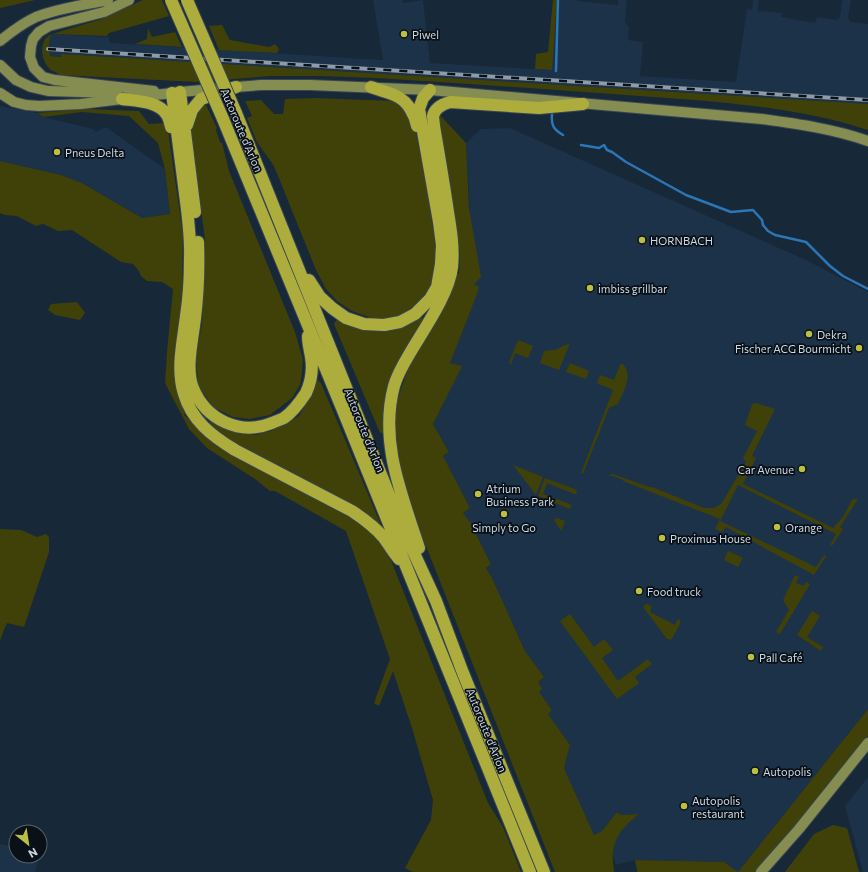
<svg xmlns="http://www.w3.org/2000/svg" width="868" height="872" viewBox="0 0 868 872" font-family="Commissioner,sans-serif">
<rect width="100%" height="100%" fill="#172838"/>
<path fill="#1c3248" d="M373,0H402L403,3L423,0L430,63L551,70L557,0H577L578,1L618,5V0H627L625,21L629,28L628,40L643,42L640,76L736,82L747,9L752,10L753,0H759L758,11L782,13L781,17L815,23L817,17L837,20L840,17L842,0H851L848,18L850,22L868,24V104L61,54V57L50,56L48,49L49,39L52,34L109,37L110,43L383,60Z
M0,106L37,113L44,117L93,129L96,132L106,127L165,169L170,214L142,218L82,183L61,175L0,161Z
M510,128L806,260L868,292V709L738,872L724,862L635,860L616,865L612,853L616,839L624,827L639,814L621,815L617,812L602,831L594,835L564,768L570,745L547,713L552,710L538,692V682L544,677L525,651L492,578L486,568L491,564L470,522L463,513L470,508L443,456L449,452L433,424L461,366L450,363L476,297L474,285L466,143L481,129Z
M868,777V872H863L845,806Z
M0,844L16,847V856H39L35,872H0Z"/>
<path fill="#404108" d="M0,0H35L0,8Z
M143,0H162L169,16L109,33L107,36L52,34C48,41 48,48 50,56L61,57V54L868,104V130C790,105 708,101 626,95C543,89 459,83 376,78L320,76H270L197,82L60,75C58,73 54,72 51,70C42,63 39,47 46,38C48,36 50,35 52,34L102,19Z
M553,0H557L552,70L535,69L536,54L548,52Z
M222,25L230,40L269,47L275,44L279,49L277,53L219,50L209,26Z
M148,28L152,37L175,32L182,47L135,44L147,39Z
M314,98L395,101L404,107L414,126L417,137L428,196L436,249L435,272L428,291L415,306L400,316L378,319L366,316L352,311L337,301L326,289L316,270L274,166L257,142L247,118L252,116L245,101L261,100L274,114H283L285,99Z
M206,105L217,128L216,130L220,142L222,143L229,171L295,332L303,360L302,373L300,385L292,398L270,415L249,419L233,417L213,407L198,385L196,356L202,324L205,240L197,177L189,135L194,112L199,107Z
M87,109L139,111L149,124L167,123L183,236L182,292L174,377L185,412L184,415L215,443L251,465L351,517L372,533L383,545L392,563L488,803L503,827L521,872H413L405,868L431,820L433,800L412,728L393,671L379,706L374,703L390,659L346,531L275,491H270L255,479L207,448L189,429L165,383L167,352L173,289L162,282L147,281L141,276L139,271L133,264L121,262L72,230L58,231L43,224L36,226L17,216L5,215L0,213V161L61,175L82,183L142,218L170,214L165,169L158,143L129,116L82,112L44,117L37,113Z
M438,113L466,143L469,208L481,277L474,284L479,287L476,297L450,363L462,366L433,424L449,452L443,456L470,508L463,513L470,522L491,564L486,568L492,578L525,651L544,677L538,682L542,689L539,692L552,710L548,714L570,745L564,768L594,835L602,831L617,812L621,815L639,814C626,825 615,834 613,853C612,859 614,866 614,872H555L422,536L402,475L399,460L396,443L395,423L397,401L408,369L455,274H459L460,255L458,237L448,172L445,173Z
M77,302L85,313L80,320L55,315L48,310L51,304Z
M420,316L424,319L403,357L385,432L380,433L334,324L337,319L346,323Z
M518,340L533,346L528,358L515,353L511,364L509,363Z
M570,343L559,370L540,363L544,351L555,350Z
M570,363L589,371L586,379L566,372Z
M621,363C635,373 623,392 618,404L609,408L583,474L581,473L613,390L597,383L600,375L614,380Z
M316,379L321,383L381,525L355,508L301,477L241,446L220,433L209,422L210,421L234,432L255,435L271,431L288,423L299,416L311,396Z
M754,403H756L775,409L752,456L756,458L743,484L833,528L843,517L852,500L854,499H858L840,527L843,529L832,546L830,545L836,534L738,485L720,521L816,567L824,555L826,556L814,575L726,527L722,532L715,529L720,519L623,481V480L613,476H608L613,474L649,487H652L704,508H714L721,504L723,501L746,462L743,458L757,431L745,425L752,405Z
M513,465L543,477L536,495Z
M545,478L577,490L576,494H573L572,493L547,483L543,494L572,505L570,509L538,496Z
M557,518L565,521L561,531L554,520Z
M0,529L21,530L37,537L46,534L49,537V552L24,627L7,623L3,632L0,641Z
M728,551L743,558L738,567L724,560Z
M795,575L799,577L796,583L804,586L806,582L810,584L780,634L776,632L789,610L783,600Z
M647,604L652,606L650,612L675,625L678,619L680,620V624L671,640L667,639L643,607L645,605Z
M812,611L820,616L807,637L823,647L821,651L797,635Z
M570,614L594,647L604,639L613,650L602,658L618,681L648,659L652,664L635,677L639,683L617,699L560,621Z
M868,709V736L778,849L758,872H638L637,871L635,860L724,862L738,872Z
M833,825L847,828L859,872H785L814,834Z"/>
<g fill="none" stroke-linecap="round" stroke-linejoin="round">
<path stroke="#2b76b7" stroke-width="2.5" d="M556,71L558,0
M552,114C551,125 553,129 563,135
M581,145L599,148L604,145L607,150L612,152L626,162L686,195L731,212L753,210L762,220L763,225L768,231L775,235L806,242L830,266L843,276L868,289"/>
<defs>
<path id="major" d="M129,0L104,12L49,26L39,32L33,39L31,46L30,57L34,68L43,77L55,80L154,91
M0,41C11,32 23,23 36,17C59,8 84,5 108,0
M0,65L16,80L31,87L48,91L116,93
M0,93L14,102L26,105L39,106L81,104L180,92L236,87L261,85H310L430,90L762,119C798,124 834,129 868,141
M761,872L799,829L868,743"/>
<path id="highway" d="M371,87C378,90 393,93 398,97C408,102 415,115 417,126
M180,92L195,212
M172,93C176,124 180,155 184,186C187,210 191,234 190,258C190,277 189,297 186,316C183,341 176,369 184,394C192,421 212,436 235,450L352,511C364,519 375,527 384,538C389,545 393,552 399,559
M122,99C136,101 159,101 167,115C169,118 170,123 171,127
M236,113L402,527L436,601L463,673L544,872
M223,119L344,413L530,872
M187,125L192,110L201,99L236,87
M198,242C199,268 198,293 195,318C193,338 185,369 193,388C206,420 240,436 272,423C276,421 280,420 284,418C293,412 300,402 306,393C311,382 313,369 311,357C310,350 308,344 308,336
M309,280L320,297L332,308L346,318L364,324L384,325L400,322L415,314L430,299L437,287L441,264L442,245L439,222L419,109L423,98L430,90
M419,548C402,495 379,442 394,386C397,375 404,363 410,353C424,329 449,294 452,267C454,249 451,230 448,212C444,184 439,155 434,126C434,123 433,119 433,116C435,107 443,104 450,102L539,108L583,104"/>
</defs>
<use href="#major" stroke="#384452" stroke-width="12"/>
<use href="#highway" stroke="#384452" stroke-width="14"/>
<use href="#major" stroke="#858d51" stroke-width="10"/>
<use href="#highway" stroke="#acad3d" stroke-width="12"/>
<defs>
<path id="rail" d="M48,49L868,100"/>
</defs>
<use href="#rail" stroke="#8e9ba8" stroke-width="4"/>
<use href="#rail" stroke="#091018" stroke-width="2.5" stroke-dasharray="8" stroke-linecap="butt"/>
<defs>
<path id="highway-bridge" d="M171,0L223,119
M187,0L236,113"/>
</defs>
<use href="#highway-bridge" stroke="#384452" stroke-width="14" stroke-linecap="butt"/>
<use href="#highway-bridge" stroke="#acad3d" stroke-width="12"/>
</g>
<g fill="#bdbf43" stroke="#091018" stroke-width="1.5">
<circle cx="404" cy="34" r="4"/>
<circle cx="57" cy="152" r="4"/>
<circle cx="642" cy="240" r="4"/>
<circle cx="590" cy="288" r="4"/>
<circle cx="809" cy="334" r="4"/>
<circle cx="859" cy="348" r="4"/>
<circle cx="802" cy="469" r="4"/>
<circle cx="478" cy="494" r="4"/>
<circle cx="504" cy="514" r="4"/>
<circle cx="777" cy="527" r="4"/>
<circle cx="662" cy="538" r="4"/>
<circle cx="639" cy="591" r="4"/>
<circle cx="751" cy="657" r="4"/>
<circle cx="755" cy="771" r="4"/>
<circle cx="684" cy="806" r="4"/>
</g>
<g text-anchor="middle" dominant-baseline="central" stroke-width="3.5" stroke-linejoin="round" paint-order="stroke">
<g font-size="11" fill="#ced9e4" stroke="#091018" text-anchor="start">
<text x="412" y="34">Piwel</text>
<text x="65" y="152">Pneus Delta</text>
<text x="650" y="240">HORNBACH</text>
<text x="598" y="288">imbiss grillbar</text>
<text x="817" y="334">Dekra</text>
<text x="851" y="348" text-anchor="end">Fischer ACG Bourmicht</text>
<text x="794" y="469" text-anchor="end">Car Avenue</text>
<text x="486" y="488">Atrium<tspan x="486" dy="13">Business Park</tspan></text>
<text x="504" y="527" text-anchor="middle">Simply to Go</text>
<text x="785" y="527">Orange</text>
<text x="670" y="538">Proximus House</text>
<text x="647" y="591">Food truck</text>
<text x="759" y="657">Pall Café</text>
<text x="763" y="771">Autopolis</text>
<text x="692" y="800">Autopolis<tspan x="692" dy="13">restaurant</tspan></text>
</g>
<g font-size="11" fill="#ced9e4" stroke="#091018">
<text transform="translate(242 130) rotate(67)">Autoroute d'Arlon</text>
<text transform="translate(365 430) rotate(68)">Autoroute d'Arlon</text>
<text transform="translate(487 730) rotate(68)">Autoroute d'Arlon</text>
</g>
</g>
<g transform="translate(28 844) rotate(150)"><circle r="19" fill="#091018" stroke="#58606a"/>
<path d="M0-3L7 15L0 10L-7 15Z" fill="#bdbf43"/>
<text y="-6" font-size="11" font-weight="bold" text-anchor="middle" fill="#ced9e4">N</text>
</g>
</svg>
